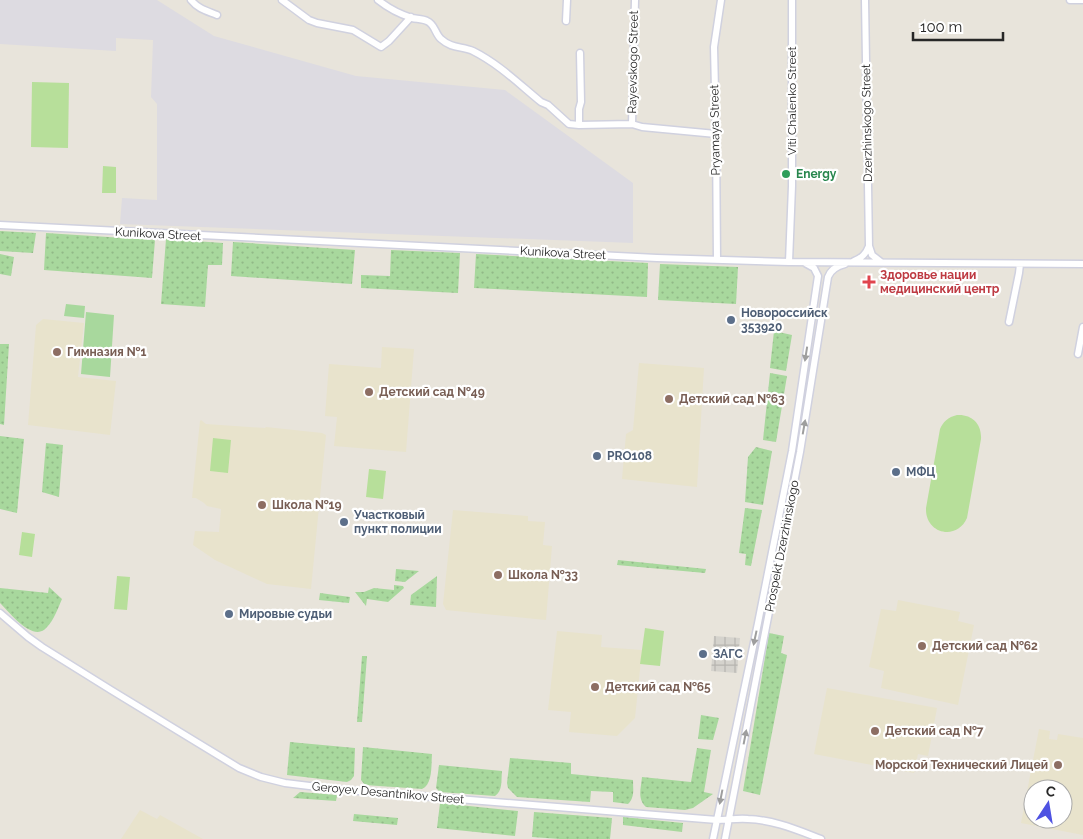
<svg xmlns="http://www.w3.org/2000/svg" width="1083" height="839" viewBox="0 0 1083 839" font-family="Raleway,sans-serif">
<defs>
<pattern id="grass-dots" width="8" height="8" patternUnits="userSpaceOnUse" patternTransform="scale(1.25)"><rect width="8" height="8" fill="#a8d89d"/><path d="M2 2h.1M6 6h.1" fill="none" stroke="#91b987" stroke-width="1.8" stroke-linecap="round"/></pattern>
<pattern id="plaza-grid" width="8" height="8" patternUnits="userSpaceOnUse" patternTransform="scale(1.25)"><rect width="8" height="8" fill="#d5d3cd"/><path d="M0 4h8M4 0v8" fill="none" stroke="#b7b5b0"/></pattern>
</defs>
<rect width="100%" height="100%" fill="#e8e4db"/>
<path fill="#dddbe1" d="M0,0H157L214,36L356,76L505,90L633,183V243L120,224L122,198L157,200V104L151,97L153,40L116,38V51L0,44Z"/>
<path fill="#e8e3cc" fill-rule="evenodd" d="M43,319L84,323L78,377L116,381L110,435L28,425L36,325Z
M382,347L414,349L406,452L334,446L337,417L325,416L329,364L381,368Z
M639,363L704,368L697,487L622,479L626,434L633,430Z
M201,420L206,424L265,428L266,427L322,433L326,435L311,589L267,584L215,560L193,545L195,531L219,532L221,509L207,506L204,503L196,498H192L200,421Z
M453,510L528,516V521L545,522L543,545L552,546L546,620L446,610L443,604Z
M898,600L960,612L958,621L974,625L958,705L881,688L884,671L869,667L881,609L896,611Z
M557,631L602,635L601,647L642,650L635,718L617,736L569,732L571,712L548,710Z
M827,688L937,708L928,756L918,754L914,773L814,754Z
M1039,729L1050,731L1049,739L1057,740L1058,734L1083,738V835L1021,823ZM1033,789H1063V819H1033Z
M140,810L157,819L160,815L203,839H121Z"/>
<path fill="url(#grass-dots)" d="M0,231L36,233L33,253L0,251Z
M46,233L155,240L152,278L44,270Z
M166,239L223,243L222,265H208L205,307L161,304Z
M233,242L355,250L352,284L231,276Z
M391,250L460,253L458,293L361,288V275L390,276Z
M0,254L14,257L11,276L0,274Z
M476,254L648,263L647,297L474,288Z
M660,264L738,267L736,304L658,300Z
M774,331L792,335L786,371L770,368Z
M0,344H9L4,425L0,424Z
M770,373L787,376L776,442L763,440Z
M0,436L24,439L17,513L0,509Z
M46,443L63,445L59,497L42,492Z
M756,447L772,451L763,505L745,502L748,457Z
M745,508L762,510L751,566L745,565L746,554L739,553Z
M618,560L706,569L705,573L617,565Z
M396,569L419,571L405,582L395,581Z
M437,576L436,607L410,605L411,595Z
M394,585L403,586L404,588L388,602L367,599L366,606L355,592H364L374,588L394,590Z
M49,587L62,599C58,608 54,620 47,627C34,644 9,612 0,603V588L48,593Z
M320,593L350,597L349,603L319,600Z
M769,633L784,636L781,653L787,655L760,795L743,791Z
M362,656H367L362,722H357Z
M701,715L719,718L713,740L698,739Z
M290,742L355,748L354,776L351,780L347,782L287,775Z
M363,747L432,754C431,766 433,784 422,789L365,785L361,780Z
M697,748L711,750L704,792L713,794L693,808L685,810L646,807C637,799 641,788 642,777L691,782Z
M510,758L571,763V774L633,780C633,789 635,797 628,804L613,802V792L591,791L590,802L517,797L508,788L507,783Z
M439,765L502,771C501,780 503,791 495,796L440,792L436,788Z
M300,792L337,795L336,801L293,798Z
M440,803L518,811L515,836L437,828Z
M534,812L612,818L610,839H560L532,837Z
M354,814L398,818L397,825L353,821Z
M623,817L683,823L682,832L623,825Z"/>
<path fill="#a8d89d" d="M66,304L85,306L84,318L64,316Z
M86,312L114,315L110,377L81,374Z"/>
<path fill="#b7df9a" d="M32,82L69,83L68,148L31,147Z
M103,166L116,167V193H102Z
M957,415C972,414 982,424 981,439L967,518C957,541 925,534 926,508L940,429C943,422 948,417 957,415Z
M213,438L231,440L228,473L210,471Z
M369,469L386,471L383,499L366,497Z
M22,532L35,534L32,557L19,555Z
M117,576L130,577L127,610L114,609Z
M645,628L664,631L660,666L640,664Z"/>
<path fill="url(#plaza-grid)" d="M714,636L740,638L737,673L711,671Z"/>
<g fill="none" stroke-linecap="round" stroke-linejoin="round">
<defs>
<path id="minor" d="M191,0C198,9 207,11 217,15
M282,0L309,20L317,23L353,30L381,47L389,41L411,17
M378,0C388,8 399,14 412,18C417,19 423,19 427,21C435,24 435,34 441,39C452,49 462,46 473,51C499,64 519,84 541,102L548,105L569,124L579,125L632,124L642,127L716,134
M865,0L869,246L872,255L881,262
M1070,0H1083
M566,21L567,0
M632,124L635,0
M579,125V109L581,102L580,53
M0,225L657,258L789,262L1083,264
M717,260L716,134L714,47L721,0
M854,261C862,258 866,254 869,246
M789,262L792,186V0
M1009,322L1019,273L1020,264
M1078,354L1083,327
M0,613L28,637L42,647L111,690L239,768L261,777L285,783L334,789L717,820C727,820 738,818 748,819C774,820 797,830 821,839
M713,839L758,623L792,451L818,276L814,268L805,263
M725,839L800,452L828,277C831,269 837,266 845,264"/>
</defs>
<use href="#minor" stroke="#d0d1df" stroke-width="9"/>
<use href="#minor" stroke="#fff" stroke-width="6"/>
</g>
<defs><path id="oneway-solid" d="M-6-.8H1V-3.2L6.5 0L1 3.2V.8H-6Z" transform="scale(1.25)"/></defs>
<g fill="#9e9e9e">
<use href="#oneway-solid" transform="translate(806 354) rotate(99)"/>
<use href="#oneway-solid" transform="translate(804 427) rotate(-80)"/>
<use href="#oneway-solid" transform="translate(755 638) rotate(102)"/>
<use href="#oneway-solid" transform="translate(745 737) rotate(-79)"/>
<use href="#oneway-solid" transform="translate(721 797) rotate(101)"/>
</g>
<circle fill="#2e9e5b" stroke="#fff" stroke-width="2" cx="786" cy="174" r="5"/>
<path fill="#e0444e" stroke="#fff" stroke-width="2" d="M866.5 274.5h5v5h5v5h-5v5h-5v-5h-5v-5h5z"/>
<g fill="#5c6f8a" stroke="#fff" stroke-width="2">
<circle cx="731" cy="320" r="5"/>
<circle cx="597" cy="456" r="5"/>
<circle cx="896" cy="472" r="5"/>
<circle cx="344" cy="522" r="5"/>
<circle cx="229" cy="614" r="5"/>
<circle cx="703" cy="654" r="5"/>
</g>
<g fill="#8d6e63" stroke="#fff" stroke-width="2">
<circle cx="57" cy="352" r="5"/>
<circle cx="369" cy="392" r="5"/>
<circle cx="669" cy="399" r="5"/>
<circle cx="262" cy="505" r="5"/>
<circle cx="498" cy="575" r="5"/>
<circle cx="922" cy="646" r="5"/>
<circle cx="595" cy="687" r="5"/>
<circle cx="875" cy="731" r="5"/>
<circle cx="1058" cy="765" r="5"/>
</g>
<g text-anchor="middle" dominant-baseline="central" stroke-width="4.5" stroke-linejoin="round" paint-order="stroke">
<g font-size="12" fill="#272727" stroke="#fff">
<text transform="translate(633 62) rotate(-89)">Rayevskogo Street</text>
<text transform="translate(792 101) rotate(-90)">Viti Chalenko Street</text>
<text transform="translate(867 123) rotate(-91)">Dzerzhinskogo Street</text>
<text transform="translate(715 130) rotate(-91)">Pryamaya Street</text>
<text transform="translate(158 234) rotate(3)">Kunikova Street</text>
<text transform="translate(563 253) rotate(3)">Kunikova Street</text>
<text transform="translate(782 546) rotate(-79)">Prospekt Dzerzhinskogo</text>
<text transform="translate(388 793) rotate(5)">Geroyev Desantnikov Street</text>
</g>
<g font-size="12" font-weight="bold" fill="#27864d" stroke="#fff" text-anchor="start">
<text x="796" y="174">Energy</text>
</g>
<g font-size="12" font-weight="bold" fill="#be3a42" stroke="#fff" text-anchor="start">
<text x="880" y="275">Здоровье нации<tspan x="880" dy="14">медицинский центр</tspan></text>
</g>
<g font-size="12" font-weight="bold" fill="#4e5e75" stroke="#fff" text-anchor="start">
<text x="741" y="313">Новороссийск<tspan x="741" dy="14">353920</tspan></text>
<text x="607" y="456">PRO108</text>
<text x="906" y="472">МФЦ</text>
<text x="354" y="515">Участковый<tspan x="354" dy="14">пункт полиции</tspan></text>
<text x="239" y="614">Мировые судьи</text>
<text x="713" y="654">ЗАГС</text>
</g>
<g font-size="12" font-weight="bold" fill="#785e54" stroke="#fff" text-anchor="start">
<text x="67" y="352">Гимназия №1</text>
<text x="379" y="392">Детский сад №49</text>
<text x="679" y="399">Детский сад №63</text>
<text x="272" y="505">Школа №19</text>
<text x="508" y="575">Школа №33</text>
<text x="932" y="646">Детский сад №62</text>
<text x="605" y="687">Детский сад №65</text>
<text x="885" y="731">Детский сад №7</text>
<text x="1048" y="765" text-anchor="end">Морской Технический Лицей</text>
</g>
</g>
<g transform="translate(1048 804) rotate(12)"><circle r="24" fill="#ffffff" stroke="#a9a9a9"/>
<path d="M0-4L9 19L0 12L-9 19Z" fill="#4e52e2"/>
<text y="-8" font-size="14" font-weight="bold" text-anchor="middle" fill="#272727">С</text>
</g>
<path d="M913 32v8h90v-8" fill="none" stroke="#272727" stroke-width="2.5"/>
<text x="920" y="32" font-size="15" fill="#272727" stroke="#ffffff" stroke-width="4" paint-order="stroke">100 m</text>
</svg>
